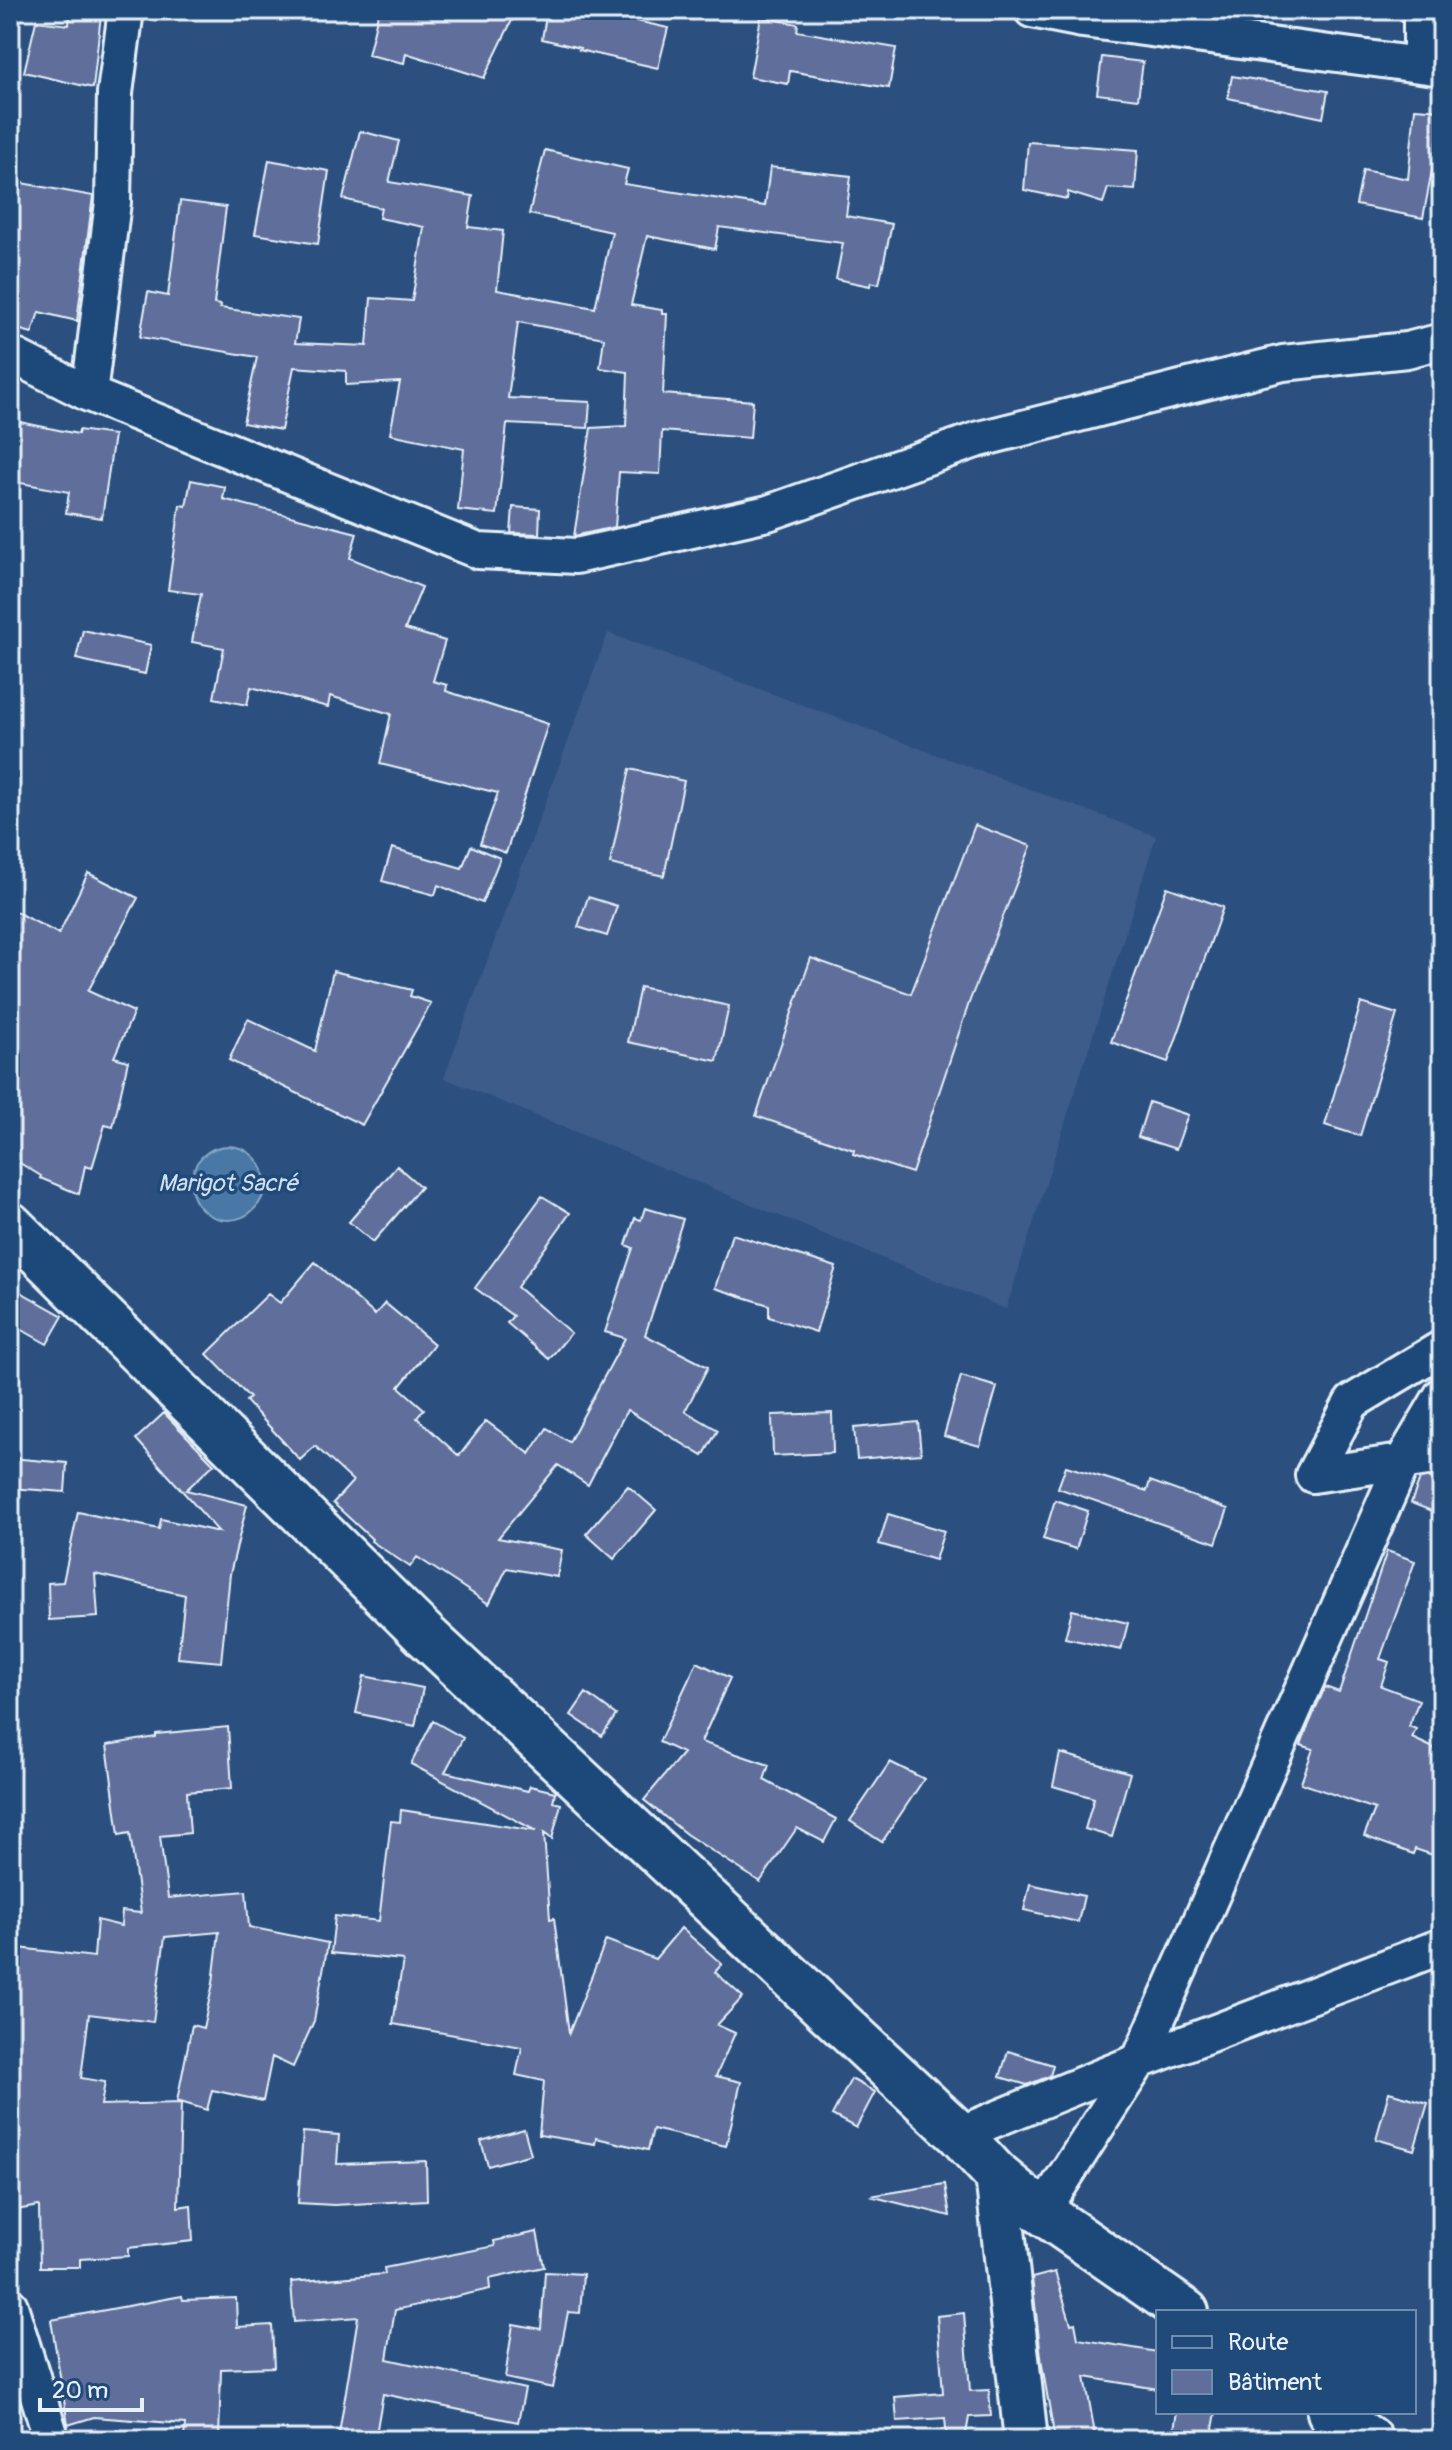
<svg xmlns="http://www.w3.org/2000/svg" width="1452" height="2450" viewBox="0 0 1452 2450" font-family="Pangolin,sans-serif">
<rect width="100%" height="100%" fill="#2b5080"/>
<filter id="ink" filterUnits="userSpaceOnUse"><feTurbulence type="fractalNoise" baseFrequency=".0125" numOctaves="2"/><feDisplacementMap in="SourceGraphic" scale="16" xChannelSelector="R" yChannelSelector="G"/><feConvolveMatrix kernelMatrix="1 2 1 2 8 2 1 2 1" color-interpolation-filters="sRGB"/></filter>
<g filter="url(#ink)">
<path fill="#3e5c8a" d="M608,633L1156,836L1006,1309L444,1078Z"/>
<path fill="#4a78a6" stroke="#89a8c7" stroke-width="2" d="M191 1183a37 37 0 1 1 74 0a37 37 0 1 1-74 0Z"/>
<path fill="#606e9b" stroke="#e8f1f8" stroke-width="2" d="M379,10H517L484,78L406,53L404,63L368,55Z
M547,10H564L587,16L588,10L668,28L658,68L579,50L580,48L542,39Z
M70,11L101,14L93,88L24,72L36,21L69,25Z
M761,17L798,24L797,31L896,48L889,88L790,71L788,84L750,77Z
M1102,57L1143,62L1138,99L1097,94Z
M1232,76L1328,91L1323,118L1228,98Z
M1415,108L1442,110V139H1438L1423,218L1356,205L1363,170L1408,179Z
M360,131L399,141L389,182L473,196L468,227L503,231L497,290L595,308L612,232L529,214L545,150L628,169L624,184L765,206L770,167L851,176L846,216L892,224L879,284L871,282L870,286L836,279L843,243L719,227L715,249L647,236L631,305L662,310V314H667L663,394L753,401L750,438L662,431L660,474L619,472L615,527L574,536L591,428L626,426L628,372L600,368L604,338L518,322L508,398L590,402L588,428L507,424L497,514L458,510L464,449L390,434L400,382L346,385V371L294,367L281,430L243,423L257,357L140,337L148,292L168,296L180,201L226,207L214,304L221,305L220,308L299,319L295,343L367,346L371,298L412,301L424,227L379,218L381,208L343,199Z
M1028,142L1138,150L1135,190L1108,188L1103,203L1068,192L1067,199L1024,190Z
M269,160L329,171L318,244L255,234Z
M16,182L93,196L77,321L39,312L32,333L10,327V216Z
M10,420L78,434L79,430L114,435L102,518L66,513L69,492L10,481Z
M191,480L225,487L223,499L357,533L350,558L422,587L405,629L445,641L433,681L447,685L446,691L548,724L506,853L480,844L498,793L380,764L391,714L330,696L328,707L251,687L247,705L214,698L224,648L192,642L201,594L168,590L180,505L186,506Z
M513,507L540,509L539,534L511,533Z
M83,630L151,645L145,674L76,659Z
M630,769L684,781L664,876L610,864Z
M975,825L1031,846L970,1000L912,1173L853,1154L854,1150L756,1116L811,958L911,994Z
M471,846L500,858L482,903L438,885L435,895L382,881L392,848L462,868Z
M88,873L138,898L88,991L134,1012L114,1057L128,1061L113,1127L105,1125L92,1168L85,1166L79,1194L40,1178L41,1176L10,1157V909L59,934Z
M1167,887L1223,907L1168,1062L1111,1042Z
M588,897L617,906L607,936L578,927Z
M333,971L412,990L410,996L431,1003L362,1125L229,1060L248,1019L315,1051Z
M640,987L729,1006L717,1061L628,1042Z
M1361,1003L1397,1014L1360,1136L1325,1125Z
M1149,1102L1188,1115L1176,1149L1138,1137Z
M397,1166L421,1187L373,1242L349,1222Z
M542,1196L570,1213L517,1287L571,1333L549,1359L507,1323L513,1316L475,1288Z
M645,1208L683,1219L645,1335L708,1367L685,1411L718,1430L703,1456L627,1410L588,1485L558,1465L498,1538L562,1550L557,1577L507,1568L489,1604L417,1557L410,1567L371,1541L372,1539L333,1503L353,1481L315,1446L300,1460L246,1401L250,1398L207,1354L268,1294L280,1303L315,1262L375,1315L385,1303L434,1344L399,1387L424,1409L417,1418L459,1456L486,1421L530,1454L547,1428L569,1442L625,1338L605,1332L633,1248L626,1245L635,1218L641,1220Z
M732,1234L836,1267L816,1332L769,1317V1305L715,1288Z
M10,1286L63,1316L47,1344L10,1323Z
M961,1376L997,1387L980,1446L944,1436Z
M164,1413L214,1464L186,1490L247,1505L230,1574L221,1662L178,1658L185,1595L95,1574L98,1617L49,1620L48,1583L63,1582L78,1512L159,1529L161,1519L219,1532L136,1439Z
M832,1413L833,1453L773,1456L772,1415Z
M918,1422L921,1454L857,1459L854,1428Z
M10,1458L67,1463L65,1492L10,1488Z
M1066,1466L1147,1491L1150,1481L1228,1509L1216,1543L1058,1488Z
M1442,1476V1515L1411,1503L1420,1479Z
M628,1486L656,1510L614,1559L586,1534Z
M1055,1500L1088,1511L1076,1549L1043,1539Z
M888,1514L944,1531L935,1560L879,1544Z
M1387,1551L1415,1561L1380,1659L1389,1662L1381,1686L1419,1700L1409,1726L1416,1729L1412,1738L1442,1752V1858L1415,1849L1413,1854L1364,1836L1375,1809L1301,1783L1313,1749L1301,1745L1306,1731L1325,1687L1339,1692Z
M1072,1610L1128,1623L1121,1650L1065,1638Z
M697,1662L730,1678L701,1742L769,1765L764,1780L836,1819L824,1842L797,1828L760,1882L686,1834L644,1800L683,1753L659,1742Z
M364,1676L423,1688L415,1726L356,1713Z
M586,1693L616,1715L602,1736L571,1715Z
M433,1721L463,1738L445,1772L528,1791L530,1786L555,1792L553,1802L561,1804L552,1839L544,1833L550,1919L554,1918L569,2033L606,1940L655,1959L681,1928L722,1964L715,1972L743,1997L717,2025L735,2033L716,2076L741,2082L726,2146L653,2129L648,2150L596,2138L595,2144L539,2135L544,2081L516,2075L522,2047L393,2024L403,1960L331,1953L335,1916L379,1921L391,1821L400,1822L401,1810L536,1831L411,1764Z
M228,1727L232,1788L187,1792L190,1833L160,1836L168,1898L246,1891L249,1927L328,1943L314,2021L293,2067L272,2057L263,2101L212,2090L207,2110L177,2101L192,2025L203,2028L213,1983L219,1932L165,1937L153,2022L89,2014L81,2078L105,2082L101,2105L181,2103L178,2207L191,2205L193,2241L128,2248V2256L80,2259V2267H40L39,2206L10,2211V1947L94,1957L97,1920L121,1926L122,1911L141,1913L130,1833L119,1835L107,1745L156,1737V1734Z
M1060,1753L1130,1773L1112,1837L1085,1829L1094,1798L1053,1786Z
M890,1762L924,1779L882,1842L850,1821Z
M1030,1884L1084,1896L1078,1922L1024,1910Z
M1008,2051L1053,2065L1050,2076L1027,2085L1000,2077Z
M851,2079L875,2092L856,2128L832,2115Z
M1389,2092L1428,2103L1414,2150L1376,2139Z
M524,2129L531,2154L488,2166L481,2141Z
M303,2132L339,2135L337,2164L426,2161L427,2200L334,2205L298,2203Z
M945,2184L950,2216L870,2196Z
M537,2232L544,2267L489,2279L490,2289L395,2310L387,2359L525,2389L518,2422L383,2394L375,2440H338L358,2317L294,2322L291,2282L385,2274L384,2268L495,2246L494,2241Z
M545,2272L583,2274L580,2313L568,2312L553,2388L505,2378L513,2324L541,2329Z
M1055,2272L1071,2324L1075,2323L1078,2339L1158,2352V2389L1085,2377L1096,2440H1055L1042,2365L1032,2278Z
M182,2296L183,2300L236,2298L237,2327L272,2325L274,2367L221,2369L219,2440H184L185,2424L94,2417L68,2425L51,2320Z
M964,2313L970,2391L989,2390L991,2416L969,2417L965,2440H947L945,2418L897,2421L895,2397L943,2393L937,2316Z
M1177,2412H1216L1211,2440H1172Z"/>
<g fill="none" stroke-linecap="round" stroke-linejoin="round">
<defs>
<path id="minor" d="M1032,10L1083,20L1442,68
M1421,10V65
M10,354L89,394L478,551L576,556L768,513L976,440L1185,387L1283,363L1407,350L1442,341
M89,394L113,202L115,93L126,10
M1313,1475L1352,1402L1442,1348
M1313,1475L1442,1456
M959,2134L1139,2061L1442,1946
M1042,2212L1139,2061L1403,1461L1442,1395
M10,2306L52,2440"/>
<path id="tertiary" d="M997,2175L1026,2440"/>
<path id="secondary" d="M10,1225L426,1636L959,2134L997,2175L1042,2212L1186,2312
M1330,2412L1370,2440"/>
</defs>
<use href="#minor" stroke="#e8f1f8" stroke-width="40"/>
<use href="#tertiary" stroke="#e8f1f8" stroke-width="48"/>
<use href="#secondary" stroke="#e8f1f8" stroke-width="50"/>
<use href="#minor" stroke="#1f4a7a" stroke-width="34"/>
<use href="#tertiary" stroke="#1f4a7a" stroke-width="42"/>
<use href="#secondary" stroke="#1f4a7a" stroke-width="44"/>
</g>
</g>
<g text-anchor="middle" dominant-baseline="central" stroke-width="7" stroke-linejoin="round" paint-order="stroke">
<g font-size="24" font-style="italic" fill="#d0dfec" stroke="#1f4a7a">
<text x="228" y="1183">Marigot Sacré</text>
</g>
</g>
<rect width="1452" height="2450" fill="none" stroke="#1f4a7a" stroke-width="40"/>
<rect x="20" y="20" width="1412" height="2410" fill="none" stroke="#e8f1f8" stroke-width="3" filter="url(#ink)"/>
<rect x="1156" y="2310" width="260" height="104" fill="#1f4a7a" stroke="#6f8dac" stroke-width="2"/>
<rect x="1172" y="2336" width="40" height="12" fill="#1f4a7a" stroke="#6f8dac" stroke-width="2"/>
<text x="1228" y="2350" font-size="24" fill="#e8f1f8">Route</text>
<rect x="1172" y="2370" width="40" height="24" fill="#606e9b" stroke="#6f8dac" stroke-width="2"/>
<text x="1228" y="2390" font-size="24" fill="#e8f1f8">Bâtiment</text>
<path d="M40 2398v12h102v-12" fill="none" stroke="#e8f1f8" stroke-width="4"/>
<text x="52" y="2398" font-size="24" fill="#e8f1f8" stroke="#1f4a7a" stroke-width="6" paint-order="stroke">20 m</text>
</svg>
